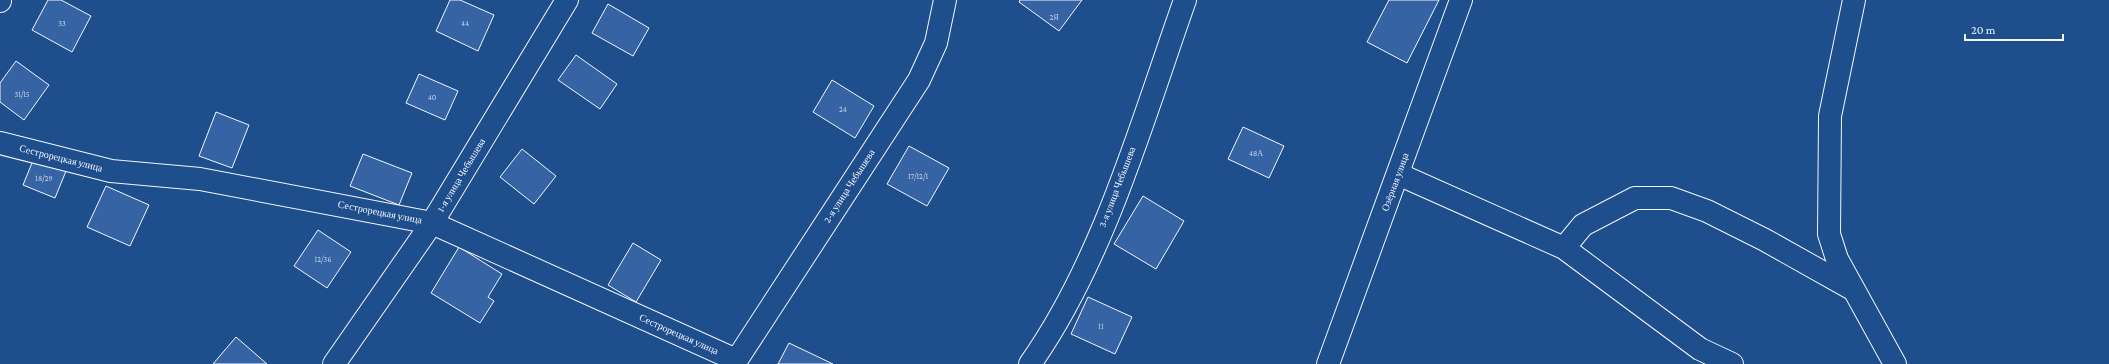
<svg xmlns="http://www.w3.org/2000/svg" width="2109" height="364" viewBox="0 0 2109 364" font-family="'Crimson Pro',serif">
<rect width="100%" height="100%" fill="#1f4e8c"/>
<path fill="#3563a3" stroke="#f2f6ff" d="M48,0H61L91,16L72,52L32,30Z
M450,0H460L494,15L478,51L436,31Z
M1020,0H1082L1059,31L1019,2Z
M1389,0H1439L1407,63L1367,42Z
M608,4L649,28L633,56L592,33Z
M576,55L617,84L600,109L558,80Z
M16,61L49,85L24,120L0,102V83Z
M419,74L458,91L445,120L406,103Z
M832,80L874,106L855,138L813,112Z
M216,112L249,125L232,168L199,156Z
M1243,127L1284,146L1269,178L1228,159Z
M909,146L949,168L927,206L887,184Z
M522,149L556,176L534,204L500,177Z
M363,154L412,173L399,205L350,186Z
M34,158L66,171L55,198L23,185Z
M106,186L149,205L130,246L87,227Z
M1143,196L1184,221L1156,269L1114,244Z
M318,230L351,252L327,288L294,266Z
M633,243L661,260L636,302L608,285Z
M459,247L502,274L488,297L494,301L480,323L431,293Z
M1088,297L1132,317L1115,354L1071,334Z
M236,337L267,364H213Z
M789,343L833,364H778Z"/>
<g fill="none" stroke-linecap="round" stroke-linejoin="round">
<defs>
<path id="minor" d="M1854,0L1830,116L1829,234L1837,259L1895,364
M0,1V0
M0,143L111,171L200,179L432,223L736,360
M1398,174L1564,248L1700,349L1732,364
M1564,248L1583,225L1635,198H1671L1707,211L1765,240L1854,290
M334,364L432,223L567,0
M734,364L919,80L936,43L945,0
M1030,364C1104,259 1142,121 1185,0
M1328,364L1461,0"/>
</defs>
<use href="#minor" stroke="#f2f6ff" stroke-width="24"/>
<use href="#minor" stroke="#1f4e8c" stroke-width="22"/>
</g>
<g text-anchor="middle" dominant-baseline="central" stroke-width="3" stroke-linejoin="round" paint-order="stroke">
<g font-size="8" fill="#c3d1e8">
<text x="1054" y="17">2Я</text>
<text x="62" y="23">33</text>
<text x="465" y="23">44</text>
<text x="22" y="94">31/15</text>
<text x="432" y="97">40</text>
<text x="843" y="109">24</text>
<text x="1256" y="153">48А</text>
<text x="918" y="176">17/12/1</text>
<text x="44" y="178">18/29</text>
<text x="323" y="259">12/36</text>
<text x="1101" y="326">11</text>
</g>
<g font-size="10" fill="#f2f6ff" stroke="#1f4e8c">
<text transform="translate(61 158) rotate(14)">Сестрорецкая улица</text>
<text transform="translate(461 175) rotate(-59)">1-я улица Чебышева</text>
<text transform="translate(1395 182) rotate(-70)">Озёрная улица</text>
<text transform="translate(849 186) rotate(-57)">2-я улица Чебышева</text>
<text transform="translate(1117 187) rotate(-69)">3-я улица Чебышева</text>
<text transform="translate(380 212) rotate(11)">Сестрорецкая улица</text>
<text transform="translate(679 334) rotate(24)">Сестрорецкая улица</text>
</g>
</g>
<path d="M1965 34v6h98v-6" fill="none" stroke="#f2f6ff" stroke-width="2"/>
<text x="1971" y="34" font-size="12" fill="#f2f6ff" stroke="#1f4e8c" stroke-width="3" paint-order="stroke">20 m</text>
</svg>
